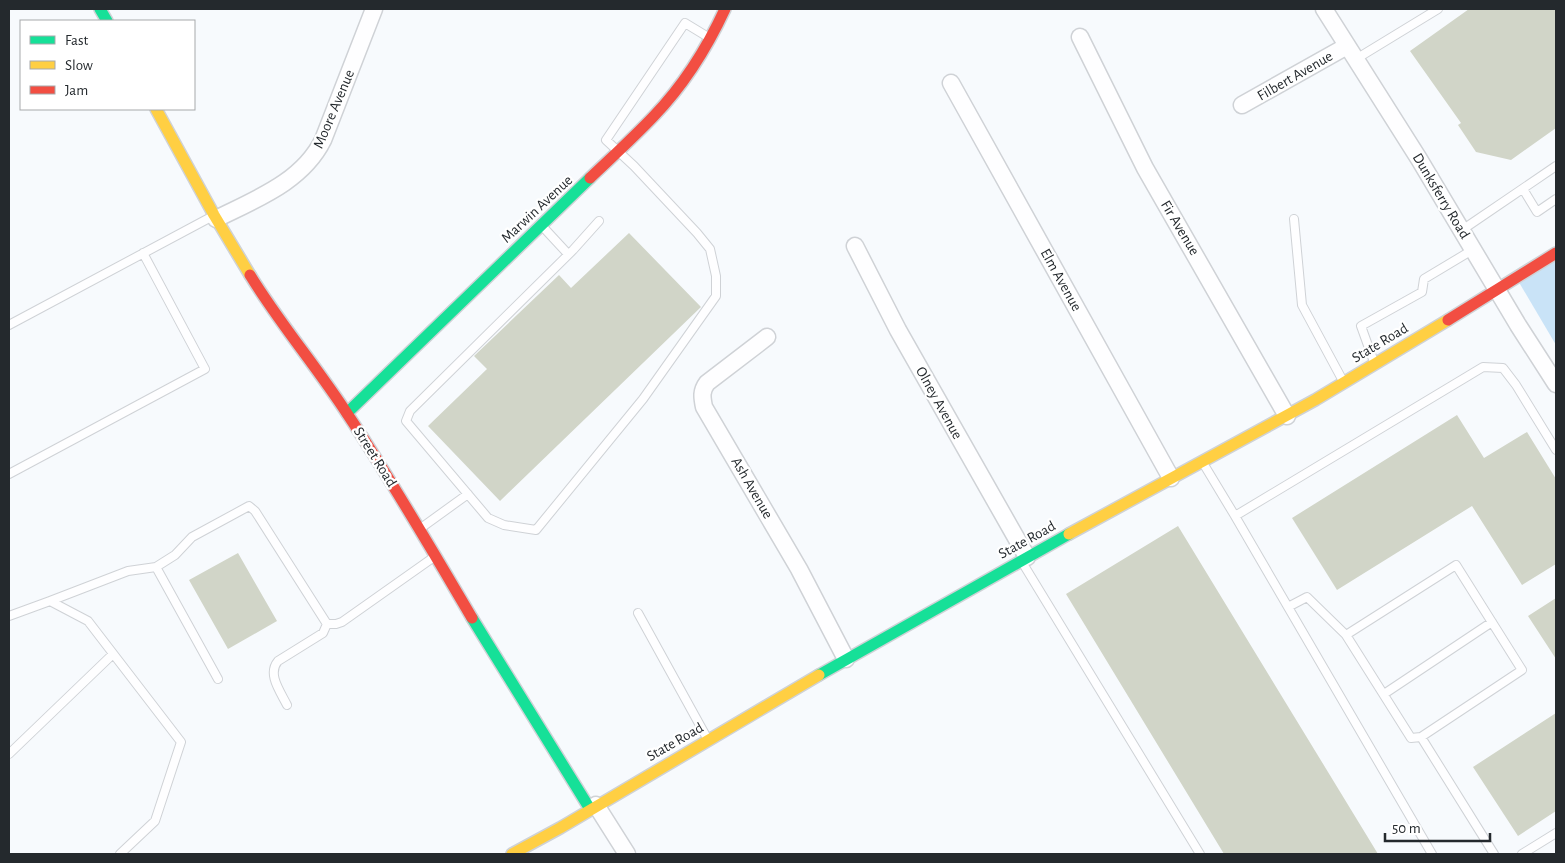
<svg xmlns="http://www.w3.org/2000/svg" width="1565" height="863" viewBox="0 0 1565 863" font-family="'Alegreya Sans',sans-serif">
<rect width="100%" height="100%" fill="#f7fafd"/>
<path fill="#c9e3f7" d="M1556,253V345L1517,279Z"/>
<path fill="#d1d5c8" d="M1469,9H1556V128L1511,160L1476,152L1458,125L1461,123L1410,51Z
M629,233L701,307L500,501L428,426L487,369L474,356L559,275L571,288Z
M1457,415L1484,458L1527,432L1556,479V564L1522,585L1472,506L1337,590L1292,518Z
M1178,526L1378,854H1224L1066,594Z
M238,553L277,621L228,649L189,580Z
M1556,598V659L1528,616Z
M1556,713V811L1518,836L1473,767Z"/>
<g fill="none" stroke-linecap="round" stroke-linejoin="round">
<defs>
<path id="lane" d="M1356,59L1438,9
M1523,189L1537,212L1556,199
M1294,219L1302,305L1343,381
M599,221L573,250L410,411L406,421L488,518L504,525L536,530L643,399L716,296V276L710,249L697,233L634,166L606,140L685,23L708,37
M543,227L568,254
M1462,230L1556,166
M9,325L213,216
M1374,362L1361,326L1422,292L1424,279L1474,249
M1203,463L1235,516L1483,367L1503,368L1516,385L1556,450
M9,474L205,369L143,253
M1235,516L1288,607L1307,597L1346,635
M421,528L468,494
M1022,562L1200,854
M1456,565L1522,670L1421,737L1411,738L1346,635Z
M50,601L128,571L156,567
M1288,607L1432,854
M638,613L707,738
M9,616L50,601L88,621L181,742L155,821L120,854
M218,679L156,567L175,555L192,537L249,506L255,511L327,624H336L342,622L434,557
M1384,694L1492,622
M287,705C280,691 267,674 278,661L323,633L327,624
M1421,737L1494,854
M9,754L113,654
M1522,854L1556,833"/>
<path id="street" d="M1324,9L1419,159L1518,325L1556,384
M1080,37L1145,168L1287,416
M951,83L1171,478
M1242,105L1347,46
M216,219C256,199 302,182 323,140L374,9
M855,246L898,330L1027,557
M767,337L707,383C701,391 702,397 704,407L799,569L846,659
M596,805L627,854"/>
<path id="fast" d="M100,9L107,21
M347,413L590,178
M472,618L590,809
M819,675L1069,534"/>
<path id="slow" d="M156,109L214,215L250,275
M1069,534L1315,400L1448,320
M512,854L560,828L819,675"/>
<path id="jam" d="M590,178C611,158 633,138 653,117C683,86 707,48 725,9
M250,275C280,324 317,367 348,415C392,481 432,550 472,618
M1448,320L1556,253"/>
</defs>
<use href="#lane" stroke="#cfd2d6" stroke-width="10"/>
<use href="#street" stroke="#cfd2d6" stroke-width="19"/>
<use href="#fast" stroke="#cfd2d6" stroke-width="14"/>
<use href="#slow" stroke="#cfd2d6" stroke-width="14"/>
<use href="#jam" stroke="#cfd2d6" stroke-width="14"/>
<use href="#lane" stroke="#fefeff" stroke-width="8"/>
<use href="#street" stroke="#fefeff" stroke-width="16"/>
<use href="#fast" stroke="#16e098" stroke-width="11"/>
<use href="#slow" stroke="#ffcf43" stroke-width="11"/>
<use href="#jam" stroke="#f24e42" stroke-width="11"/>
</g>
<g text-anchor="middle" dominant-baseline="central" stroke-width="4.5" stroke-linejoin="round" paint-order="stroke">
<g font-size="15" fill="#24292d" stroke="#fff">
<text transform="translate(1295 76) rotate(-30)">Filbert Avenue</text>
<text transform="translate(334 109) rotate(-67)">Moore Avenue</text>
<text transform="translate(1441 196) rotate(59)">Dunksferry Road</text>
<text transform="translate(537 209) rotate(-43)">Marwin Avenue</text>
<text transform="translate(1180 228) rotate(59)">Fir Avenue</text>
<text transform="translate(1061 280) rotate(61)">Elm Avenue</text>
<text transform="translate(1380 343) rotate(-31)">State Road</text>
<text transform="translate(939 403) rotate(61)">Olney Avenue</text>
<text transform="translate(375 457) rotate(58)">Street Road</text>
<text transform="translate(752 488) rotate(60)">Ash Avenue</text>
<text transform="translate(1027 540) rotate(-29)">State Road</text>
<text transform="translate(675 742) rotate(-30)">State Road</text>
</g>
</g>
<rect width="1565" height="863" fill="none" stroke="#24292d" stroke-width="20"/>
<rect x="20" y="20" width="175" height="90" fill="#ffffff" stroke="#a7a9ab"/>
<rect x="30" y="36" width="25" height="8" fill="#16e098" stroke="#a7a9ab"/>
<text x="65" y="45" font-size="15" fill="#24292d">Fast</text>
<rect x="30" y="61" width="25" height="8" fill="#ffcf43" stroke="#a7a9ab"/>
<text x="65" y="70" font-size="15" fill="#24292d">Slow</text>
<rect x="30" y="86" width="25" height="8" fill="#f24e42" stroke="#a7a9ab"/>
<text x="65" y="95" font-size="15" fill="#24292d">Jam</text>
<path d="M1385 833v8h105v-8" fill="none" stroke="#24292d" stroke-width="2.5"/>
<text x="1392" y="833" font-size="15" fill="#24292d" stroke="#ffffff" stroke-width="4" paint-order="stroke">50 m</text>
</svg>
